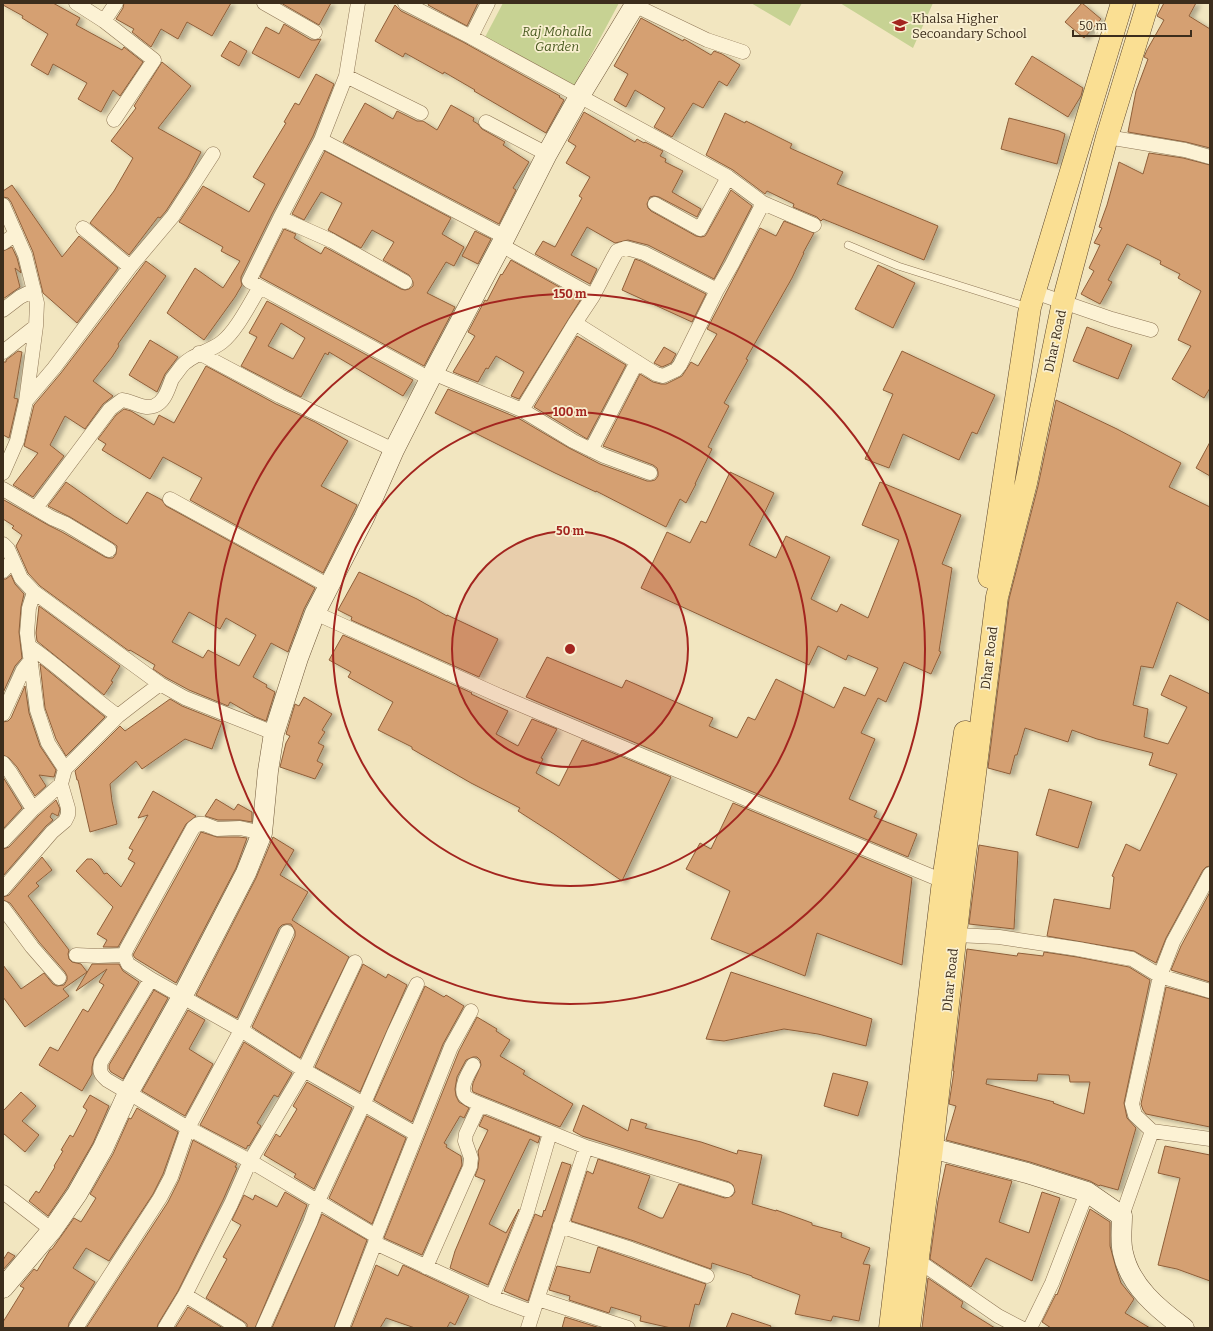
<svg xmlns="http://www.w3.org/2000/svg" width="1213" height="1331" viewBox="0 0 1213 1331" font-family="Bitter,serif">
<defs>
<filter id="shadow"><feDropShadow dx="4.5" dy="2.5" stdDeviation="2" flood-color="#0004"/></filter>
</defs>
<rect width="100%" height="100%" fill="#f2e6c0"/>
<path fill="#c7d293" d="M503,3H619L574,87L483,41Z
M751,3H802L790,26Z
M840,3H933L913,48Z"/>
<path fill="#d5a072" stroke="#8f5f39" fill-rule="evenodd" filter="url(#shadow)" d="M3,3H53L80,18L76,25L122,50L124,47L143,62L120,96L113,90L101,112L78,99L87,83L53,64L48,75L31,65L48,34L22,18L23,16L3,5Z
M124,3H231L212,36L187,22L178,39L161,29L151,47L132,32L134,29L116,19L123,8Z
M281,3H331L319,25Z
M429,3H478L467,26L428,5Z
M1082,3L1101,19L1084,38L1065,22Z
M1164,3H1196L1189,16L1210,29V148L1186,142L1128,132L1136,91L1148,59L1144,57L1147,50L1164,20L1157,16Z
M395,5L401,11L463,42L560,96L559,97L564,100L546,133L474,91L475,90L444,72L443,74L405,53L403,57L375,41Z
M641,18L683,41L684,39L711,55L714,51L722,54L740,65L727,86L719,81L703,108L693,103L672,137L654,127L665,108L635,90L626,107L614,100L628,74L614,66Z
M284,24L311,40H315L321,39L299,78L252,53L266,27L279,34Z
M230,41L247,51L239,66L221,56Z
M1032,56L1083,88L1081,96L1068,117L1015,84Z
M162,62L191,86L158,128L201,152L188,177L166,211L160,218L158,217L129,255L90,223L114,191L133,158L111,141L136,108L134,106Z
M316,74L334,84L313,136L272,214L241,277V281L242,285L235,297L204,340L167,313L195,268L223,288L240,261L221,251L223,247L179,222L203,186L249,212L265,184L253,177L286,123L284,122L295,103L299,105Z
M365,103L393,119L397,111L417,121H423L437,130L451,105L474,118L473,121L478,124L482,129L505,142L503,145L529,162L513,188L516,190L499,224L343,142Z
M584,112L635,142L637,139L644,143L645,142L663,151L660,156L666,159L665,162L683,171L672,192L701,209L697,217L659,197L654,196L650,197L647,204L648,208L651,211L696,236L701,237L705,236L707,233L731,190L752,206L714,279L648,245L628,240L615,243L587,227L571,255L597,269L590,284L535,254L543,241L555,247L582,198L579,196L590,177L566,163L576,146L568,141Z
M725,113L745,123L746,121L792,144L790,148L843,172L837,184L938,226L924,260L823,219L821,221L817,217L793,207L794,204L767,191L765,194L733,170L706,155Z
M1009,118L1059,131L1065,134L1057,164L1001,149Z
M325,151L451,218L442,234L464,247L454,266L446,262L427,293L455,307L424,366L260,277L284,229L296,234L294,238L321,254L325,247L401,289L405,290L409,289L413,286V282L409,275L383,260L394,242L372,230L361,248L328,230L342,203L321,192L304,220L292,214Z
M1149,153L1183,158L1210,165V388L1204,398L1172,379L1191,346L1178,340L1201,291L1178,278L1180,274L1160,264L1161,261L1127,244L1108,280L1112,282L1100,304L1081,294L1094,271L1089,268L1100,245L1094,243L1102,228L1099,227L1107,205L1119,162L1143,174Z
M12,185L62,257L79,236L118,268L77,323L43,293L33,252L11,202L8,198L3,197V191Z
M784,221L814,233L803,253H804L792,278L746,359L748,360L724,403L729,406L708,447L712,449L695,484H696L686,503L680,499L666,527L596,491V492L555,473L435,413L448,389L518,418L569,448L600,464L647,481H651L655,480L658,476V472L657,468L653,465L603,446L640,374L653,382L661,384H666L682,376L691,362L698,366L717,334L707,329L760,228L776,236Z
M475,231L491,239L478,264L462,256Z
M12,247L17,258L21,273L15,268L20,287L3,299V251Z
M635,259L641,261L706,294L692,322L622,290Z
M511,260L581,299L519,399L511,396L524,372L496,356L488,369L486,368L478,382L453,372L475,336L468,332L485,300L487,301L501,274L502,275Z
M146,261L166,276L118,344L119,346L112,357L93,381L113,396L103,404L85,429L65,416L50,445L64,456L33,497L13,485L38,453L24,446L34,405L61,373Z
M878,265L915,283L893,328L855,309Z
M267,301L413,380L403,396L329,352L328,355L325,353L301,397L241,366L257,337L249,333ZM281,323L305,338L293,359L268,346Z
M1087,327L1132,345L1118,379L1073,361Z
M577,336L626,365L587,439L534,407Z
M150,340L178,357L165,374L157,392L129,375Z
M664,347L676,354L671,363L662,367L654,363Z
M18,351L22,352L14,398L18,399L9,438L3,435V362H6V360Z
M902,351L995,395L977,434L972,432L959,460L903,434L889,468L865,459L893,394L883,390Z
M206,366L276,404L315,422L348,441L321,486L357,505L323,573L190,500L202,478L163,457L150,479L102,450L106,444L98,439L116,415L124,409L131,411L154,425L159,415L174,423Z
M1056,400L1117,429L1181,463L1169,487L1210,507V621L1177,602L1153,668L1141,666L1133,705L1148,709L1144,737L1168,744L1187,707L1161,695L1170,675L1210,694V866L1206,867L1203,870L1166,938L1156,963L1134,951L1047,936L1054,899L1110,909L1114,877L1112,876L1126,844L1140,851L1177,774L1149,765L1153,753L1097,739L1072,730L1068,742L1025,728L1017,755H1015L1010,774L988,768L1009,599L1038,486Z
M1210,442V476L1196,468Z
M730,472L774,493L749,545L776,558L786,536L830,557L811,599L837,612L841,604L868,618L899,540L862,525L880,482L961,515L942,564L952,568L939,651L941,652L931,674L904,662L886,702L878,698L861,733L875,739L849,799L877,811L874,817L917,834L908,857L526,697L547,657L622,688L626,680L694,710L713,718L709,726L737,738L748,717L755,720L776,679L834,708L844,687L865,696L878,668L848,655L846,660L818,646L809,665L641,588L667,532L690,543L701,521L706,523Z
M66,482L114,516L127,524L147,492L162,500L166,506L315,588L304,609L288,652L271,643L253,677L267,685L266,687L275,692L266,721L256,717L230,702L228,706L189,690L165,677L153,669L155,665L130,650L129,651L40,586L28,573L16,546L22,535L12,528L14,526L3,519V501L4,500L48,525L62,532L105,557L108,558H113L116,554L117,546L113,543L70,517L48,506ZM189,612L220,629L226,618L256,635L239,666L208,650L203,658L172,642Z
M359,572L417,599L447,616V615L498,639L479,677L351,620L352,617L338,610Z
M11,575L15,584L24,594L21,607L19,632L22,658L15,666L3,693V579H6Z
M39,606L120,666L111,681L113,682L104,695L37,641L36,633Z
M343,635L472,693L471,694L508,711L496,734L518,746L532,719L557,729L541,758L543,759L536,773L559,786L582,740L671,777L622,881L554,834L518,811L520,808L471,783L412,749V747L378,730L393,702L348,677L351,672L329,660Z
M40,664L105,717L66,756L56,739L45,708Z
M25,686L29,713L40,746L56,770L54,777L39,775L46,786L35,796L17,767L9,758L3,755V722L8,721L11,718Z
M304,697L332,714L322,730L325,732L318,743L324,746L317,761L323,764L315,779L280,767L286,743L290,736L286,734L295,704L299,706Z
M170,699L182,706L222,722L212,749L185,739L142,769L136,761L110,784L112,801L117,824L90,832L78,780H77L75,771L120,726L125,731Z
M3,777L22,808L3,829Z
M1049,789L1092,802L1078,848L1036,835Z
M153,791L196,816L186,824L118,947H103L107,940L97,934L113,907L76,871L87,859H92L99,866L104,874L107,873L121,887L135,863L128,859L133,850L129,848L148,815L138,818Z
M216,799L234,810L238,804L252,812V822L240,820H218L205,816Z
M56,800L60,809L58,816L52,813L50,817L53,820L46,826L3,876V849L9,847L39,815Z
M733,803L912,878L902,965L817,933L805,976L711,939L730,891L686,869L700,843L711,849Z
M201,832L217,837H239L247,838L236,868L176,983L135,958L133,955Z
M273,837L294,850L280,875L308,892L292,920L349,957L300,1058L252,1027L295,936V931L291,924H286L282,925L279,928L237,1018L196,995L256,878Z
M979,845L1018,852L1014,929L969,924Z
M42,857L52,870L36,883L39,886L28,896L69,950L68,954L69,959L72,962L81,964L87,972L63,989L69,996L25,1027L3,997V965L21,989L44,973L53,984L57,986L64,985L67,980V976L65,972L39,942L10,903L3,900V897L9,895Z
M1210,892V982L1171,970L1181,946Z
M967,949L1017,956L1018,953L1043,956L1044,952L1077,957L1129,967L1150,980L1124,1103L1127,1118L1136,1128L1118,1190L1100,1185L1099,1186L1090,1181L1030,1162L946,1140L956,1106L949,1104L954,1071H953ZM1038,1074L1069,1075L1070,1082H1090L1084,1114L1053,1103L1054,1102L986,1084L987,1079L1037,1081Z
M92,964H119L123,971L139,982L94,1058L92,1067V1074L82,1091L39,1065L50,1047L58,1051L83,1009L88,1012L104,985L99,982L107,969L76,991Z
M363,964L386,978L388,974L407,985L360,1092L315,1067Z
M731,972L872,1019L866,1046L818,1034L784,1029L724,1041L706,1039Z
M425,986L444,997L446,995L464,1006L443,1044L412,1122L374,1100Z
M1166,987L1210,999V1127L1146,1114L1143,1110L1141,1104Z
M154,990L168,998L123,1079L111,1072L109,1069V1065Z
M188,1010L205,1020L189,1049L213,1064L185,1116L142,1091Z
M477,1017L497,1029L496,1031L510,1040L500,1056L525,1071L523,1074L573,1104L560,1127L473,1092L472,1089L473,1083L481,1065L480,1060L477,1057H473L466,1060L457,1077L455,1089L456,1096L459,1102L469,1108L464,1118L460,1116L444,1143L447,1145L446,1147L461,1156L462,1165L422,1255L384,1238L459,1051Z
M244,1042L292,1073L278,1097L274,1095L257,1123L261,1126L249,1146L248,1145L246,1149L200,1125Z
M833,1073L868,1082L858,1116L824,1106Z
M307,1082L352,1108L314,1189L294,1177L296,1174L264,1155L276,1134L280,1137L297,1109L293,1106Z
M21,1092L36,1106L22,1121L39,1135L25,1152L3,1133V1111Z
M90,1095L109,1106L93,1143L67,1188L48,1216L29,1201L36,1191L39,1193L55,1167L54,1166L63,1151L61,1150L70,1135L73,1137L87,1110L83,1107Z
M583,1105L628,1131L631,1119L647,1124L645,1128L701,1142L737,1154L738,1150L762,1155L752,1204L776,1211V1210L812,1223V1225L842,1233L841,1237L870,1248L863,1264L870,1265L859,1321L833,1316L831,1321L795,1314L800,1295L752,1277V1276L712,1263L711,1269L634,1241L571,1221L587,1171L593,1174L598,1159L650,1176L638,1208L660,1218H663L679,1184L725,1198L732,1196L735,1192L733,1185L729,1182L582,1136L573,1131Z
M137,1108L178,1132L163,1174L153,1194L109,1261L86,1248L73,1268L95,1282L69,1323L68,1328H3V1322L24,1288L20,1286L34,1269L37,1271L50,1250L52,1249L74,1218L81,1222L96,1198L90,1194L113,1154L129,1118L131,1119Z
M484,1115L540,1137L538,1143L530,1139L489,1224L506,1233L519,1209L488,1285L450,1268L455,1251L485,1180L475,1176L478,1168L479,1159L478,1151L488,1130L479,1126Z
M367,1116L406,1138L372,1224L329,1198Z
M193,1140L237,1164L235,1167L237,1168L223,1200L178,1291L158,1324L157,1328H86L168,1202L179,1180Z
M1165,1146L1210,1155V1281L1177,1269L1158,1265L1180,1178L1158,1173Z
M562,1162L571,1165L528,1301L504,1291L535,1214L542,1217L544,1210L545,1211Z
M946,1164L1012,1181L999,1222L1029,1233L1042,1192L1060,1198L1032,1281L986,1258L971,1287L930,1259L938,1201Z
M285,1192L307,1205L255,1328H247V1324L243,1321L206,1298L227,1259L223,1257L241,1225L232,1220L244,1195L253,1200L255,1195L277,1207Z
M1090,1209L1110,1222V1246L1116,1268L1121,1283L1134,1299L1125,1313L1150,1328H1051L1042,1322L1056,1294L1057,1295Z
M322,1214L367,1240L334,1328H272Z
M598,1247L706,1284L699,1305L695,1304L689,1328H671L640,1321L641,1316L611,1307L609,1313L569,1300L570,1296L549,1290L557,1266L590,1273Z
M8,1252L15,1256L3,1270V1260Z
M376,1265L398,1276L403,1265L469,1296L455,1325L450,1322L447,1328H415L386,1318L380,1328H351Z
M928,1278L963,1302L961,1307L995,1328H922Z
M188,1307L223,1328H175Z
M732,1313L771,1326L770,1328H726Z
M565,1317L600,1328H562Z"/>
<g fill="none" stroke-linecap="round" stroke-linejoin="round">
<defs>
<path id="lane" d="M848,245L898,266L1028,307"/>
<path id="street" d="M76,3L104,21L154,60L114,120
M264,3L315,32
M405,3L471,37L728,177L763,203
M636,6L707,40L743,52
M104,21L116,3
M471,37L488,3
M346,76L358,3
M486,122L547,154
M1107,137L1185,150L1210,157
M321,140L346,76L421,113
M655,204L700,229L728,177
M3,205L25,255L37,303L36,326L26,401L17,441L3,473
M280,218L332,241L405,282
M83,228L130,267
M3,243L16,234
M501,245L593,296
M260,287L249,281L280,218L321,140L505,237
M1034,292L1112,319L1151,330
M3,310L20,297L34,290
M575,323L593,296L613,258L617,251L626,248L644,253L717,290
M3,352L36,326
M199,353L280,396L394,450
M433,373L522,410L573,441L604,456L650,473
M26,401L54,368L130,267L173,216L213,154
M522,410L575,323L656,374L663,376L676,370L680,365L717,290L732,264L763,203L814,225
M591,450L637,362
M3,489L52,518L66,524L109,550
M170,499L329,586
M36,508L110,409L122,400C133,401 143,410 154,406C165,402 168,389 172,379C175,375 178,371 181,367C191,354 210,352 222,342C237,330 250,303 260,287L430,379
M3,544L8,549L21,578L34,592L160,684L185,698L274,733
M3,571L13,560
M34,592L29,608L27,633L37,710L48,743L65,769
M315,613L500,696L590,734L943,881
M29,646C60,667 87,694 118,716
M3,714L23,670L30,661
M3,763L10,772L33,809
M262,833L240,828L217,829L204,824H198L193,828L127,948L124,955L128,964L151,979L241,1030L304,1070L416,1134
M3,841L33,809L61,784
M3,889L52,832L65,821L68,815V808L61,784L65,769L118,716L136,702L160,684
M3,908L32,947L59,978
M955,935L999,937L1078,949L1132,959L1160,976L1210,991
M76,955L98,956L124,955
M151,979L101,1062C99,1071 100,1074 107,1080L188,1128L250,1161L376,1236L375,1243L492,1297L532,1312
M473,1065C469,1072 459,1088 465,1096C468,1100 476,1102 480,1104L586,1147L727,1190
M1152,1131L1210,1139
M3,1192L52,1230
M1122,1216L1152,1131L1135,1115L1132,1104L1160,976L1173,942L1210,874
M560,1226L631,1249L707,1276
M376,1236L451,1047L471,1011
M917,1260L998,1316L1021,1328
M426,1267L470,1167L471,1158L465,1141L466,1134L480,1104
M185,1295L239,1328
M492,1297L527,1212L550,1133
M538,1299L628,1328
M76,1328L160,1198L171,1177L188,1128L241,1030L264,982L287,932
M165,1328L185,1295L231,1204L250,1161L304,1070L355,962
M263,1328L310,1223L318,1201L364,1103L394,1033L417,984
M342,1328L375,1243
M528,1328L586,1147
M1030,1328L1052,1283L1087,1192"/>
<path id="secondary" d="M916,1144L1027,1173L1087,1192L1122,1216C1122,1228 1120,1242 1123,1253C1130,1286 1158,1309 1184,1328
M3,1288L52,1230L77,1194L103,1148L128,1093L182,997L246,873L262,833L268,771L274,733L298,658L315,613L364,518L394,450L430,379L501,245L547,154L579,97L636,3"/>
<path id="primary" d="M989,577L1030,307L1122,3
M890,1328L943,881L965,732
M909,1328L932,1148L962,878L997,597L1026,483L1063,302L1107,137L1148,3"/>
</defs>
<use href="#lane" stroke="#8e7656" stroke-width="8"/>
<use href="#street" stroke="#8e7656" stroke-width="15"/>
<use href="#secondary" stroke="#6f5739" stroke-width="21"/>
<use href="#primary" stroke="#5b432b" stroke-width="23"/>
<use href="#lane" stroke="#fcf2d4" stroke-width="7"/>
<use href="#street" stroke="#fcf2d4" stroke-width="14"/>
<use href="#secondary" stroke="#fcf2d4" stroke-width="20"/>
<use href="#primary" stroke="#fadf93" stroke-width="22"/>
</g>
<circle cx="570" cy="649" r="118" fill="#a3251f" fill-opacity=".12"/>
<g fill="none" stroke="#a3251f" stroke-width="2">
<circle cx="570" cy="649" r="118"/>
<circle cx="570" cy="649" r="237"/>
<circle cx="570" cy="649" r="355"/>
</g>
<defs>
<symbol id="school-bare" viewBox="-9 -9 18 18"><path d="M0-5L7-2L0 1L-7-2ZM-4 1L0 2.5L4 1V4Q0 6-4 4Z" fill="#a3251f" stroke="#f9efd0" stroke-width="2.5" paint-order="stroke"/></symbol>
</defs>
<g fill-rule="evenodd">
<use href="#school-bare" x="889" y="14" width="22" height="22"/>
</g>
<g text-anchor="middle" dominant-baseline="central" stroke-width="3.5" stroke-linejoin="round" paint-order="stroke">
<g font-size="13" fill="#3c2d1c" stroke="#f9efd0" text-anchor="start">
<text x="912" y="18">Khalsa Higher<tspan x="912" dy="15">Secoandary School</tspan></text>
</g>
<g font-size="13" font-style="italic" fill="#495a20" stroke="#f9efd0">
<text x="557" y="31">Raj Mohalla<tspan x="557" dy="15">Garden</tspan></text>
</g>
<g font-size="13" fill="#3c2d1c" stroke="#f9efd0">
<text transform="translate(1055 341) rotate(-78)">Dhar Road</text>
<text transform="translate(989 658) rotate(-83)">Dhar Road</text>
<text transform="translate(950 980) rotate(-84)">Dhar Road</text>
</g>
</g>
<circle cx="570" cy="649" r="6" fill="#a3251f" stroke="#f9efd0" stroke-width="2"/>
<g font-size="12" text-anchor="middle" font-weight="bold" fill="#a3251f" stroke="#f9efd0" stroke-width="3.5" stroke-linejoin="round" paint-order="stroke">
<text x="570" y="298">150 m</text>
<text x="570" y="416">100 m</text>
<text x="570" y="535">50 m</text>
</g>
<rect width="1213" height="1331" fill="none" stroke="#3c2d1c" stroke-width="8"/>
<path d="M1073 30v6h118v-6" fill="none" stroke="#3c2d1c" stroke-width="2"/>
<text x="1079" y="30" font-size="12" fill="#3c2d1c" stroke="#f9efd0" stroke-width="3" paint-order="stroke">50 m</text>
</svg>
